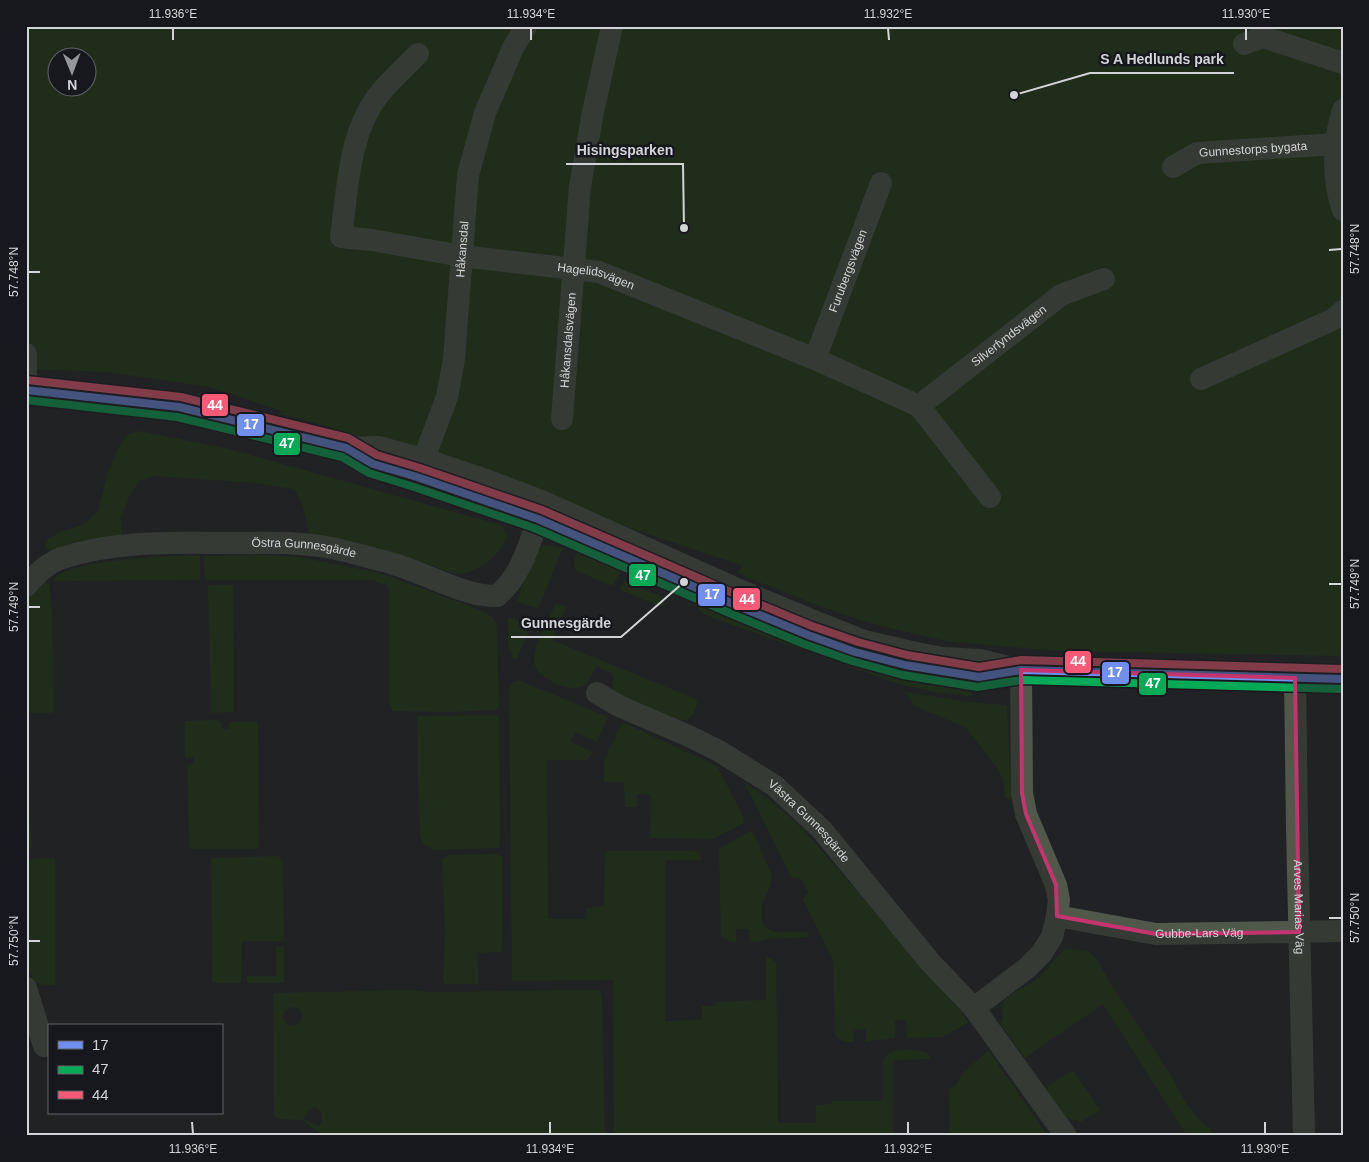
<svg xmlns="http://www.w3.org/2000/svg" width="1369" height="1162" viewBox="0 0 1369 1162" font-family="Helvetica,sans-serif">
<rect width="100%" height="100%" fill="#212225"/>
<path fill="#1f3a0f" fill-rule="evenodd" d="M26,26H1343V656L1057,651L946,641L889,628L854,618L812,603L746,577L738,572L743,566L324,425L277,413L285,412L210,387L108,372L26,369ZM58,58H88V88H58Z
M139,431L229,449L501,525L508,534C501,556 479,573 455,574L404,556L310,537L302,503L294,489L256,483L154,476L139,481L130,495L121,518L122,536L54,551L45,548L48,539L60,532L83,525L98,511L108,472L119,447L128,434Z
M543,545L563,548L538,609L517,601C523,586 531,553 543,545Z
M581,547L619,569V577L612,586L577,571L574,568L575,557Z
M265,555L299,557L380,573L483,611C494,618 496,618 497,631L499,708L494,710L453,712L392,711L389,701V590L386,585L371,580H205L203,556Z
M174,556H200V580L53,581C61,561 152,558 174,556Z
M624,581L663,597L664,604L661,607L620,590Z
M44,582L49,584L52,609L54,711L51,713H26V600L41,583Z
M208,585H233L234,712L211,713Z
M697,601C755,628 816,652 879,667C908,674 938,678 969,683L972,696L934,692L899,684L713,618L698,610Z
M556,603L566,607L552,640L698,700C696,707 694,717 686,720C676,724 629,700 616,695L613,689V674L596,666C592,673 590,681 584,686C570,694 534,677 534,661C533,645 550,618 556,603Z
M510,617L531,627L516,660C505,655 509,632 508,620Z
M518,680L608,717L597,742L575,732L571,742L592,752L589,758L586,760H547L548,919H587V908L604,906L605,851H693L699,853L702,860H665V1021L702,1020V1006H715L716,1002L766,1000V956L776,962L778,1123H816V1105L831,1104L832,1101H883V1060C890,1046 912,1050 925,1052L930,1056L931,1059L893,1060V1136H614L613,980L515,981L512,980L509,690L512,683Z
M906,692L967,702L1007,705L1010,776L1013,800L1005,798L1003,780L999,770L965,727L914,706Z
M490,715L498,716L499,718L500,845L498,848L434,850L423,844L420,835L418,786L417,716Z
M219,720L222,723V729H228L229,723L232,722H258L259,846L256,849H190L189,847L187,765L194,764V758L185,757V721Z
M622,722L717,766L743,816L744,823L713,839L650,838L651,795L637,794V807H625L624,782H604V761Z
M26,723H29L30,821L32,848L28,851H26Z
M745,782L782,810L802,828L960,1010L968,1023L942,1037L907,1038V1020H895V1038C885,1038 876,1041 866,1042V1030L853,1029L854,1042C845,1042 839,1042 835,1033L833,961L803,899L808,892L802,879L791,877L746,786Z
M752,830L772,875C771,895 755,901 764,926L773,932H808L809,937L768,939L750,943L749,929H736V943L726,940L721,936L719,850L722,847Z
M496,854L502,857V949L501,952L477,953L479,984H445L443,981L445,932L442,859L448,855Z
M278,856L283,861L284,941H242L241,983H212L211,860L212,858Z
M55,858V985H43L33,981L26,957V859Z
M276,947H284V983H248L246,980L247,976H276Z
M1067,948L1087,951L1096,958L1111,984L1170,1074L1187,1105L1205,1126L1209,1127L1215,1136H1187L1103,1004L1025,1058L1001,1024C1001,1021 1003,1019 1003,1017C1003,1012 1000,1009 1002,1005C1006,994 1028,986 1037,979C1048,971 1055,955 1067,948Z
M409,990L434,992L599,990L602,996L605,1136H324L302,1120L279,1119L274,1116L273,995L274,993ZM291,1007L298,1008L303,1015L301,1022L293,1026L287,1024L283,1017L285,1011ZM314,1107C321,1109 322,1115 322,1121L318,1126L304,1119L307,1112Z
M988,1050L1048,1136H950L949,1087H955L962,1074Z
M1073,1070L1100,1110L1081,1122L1064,1117L1047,1091L1048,1086Z"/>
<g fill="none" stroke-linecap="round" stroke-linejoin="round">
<g stroke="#50584b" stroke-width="22">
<path d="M1244,44L1263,37L1343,63"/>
<path id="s1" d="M418,54C405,67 392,79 380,93C348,133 348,189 341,237L372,240L462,256L599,272L815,359L919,406L990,497"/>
<path d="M1343,110C1333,141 1332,179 1343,210"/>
<path id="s2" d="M1173,167L1197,153L1335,144"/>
<path d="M26,354V374"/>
<path id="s3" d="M815,359L881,183"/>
<path d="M1201,379L1334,319L1343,311"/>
<path d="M26,390L179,407L346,448L379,447L423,459L486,480L544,502L739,590L811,620L864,641L916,653L943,658L980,660L1021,670"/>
<path id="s4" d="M919,406L1061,295L1104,279"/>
<path id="s5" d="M562,419L580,186L593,112L612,26"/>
<path d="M346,448L373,464L417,477L538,519L680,580"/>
<path id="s6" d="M418,474L447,397L454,359L468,175L485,113L513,48L526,26"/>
<path id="s7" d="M26,586C36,574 47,563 62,558C116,540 175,543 231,543C270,543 308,541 345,551C363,556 382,560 400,566C431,576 464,596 497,596C520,577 529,546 538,519"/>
<path d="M933,670L979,677L1021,670L1343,679"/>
<path id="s8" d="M1295,678L1297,828L1304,1136"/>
<path id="s9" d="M597,693L619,706L691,737L719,751L775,786L822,830L930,962L974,1008L1066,1136"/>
<path id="s10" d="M1057,916L1156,934L1343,931"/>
<path d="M26,988L44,1046"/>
<path d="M974,1008L1027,968L1041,954L1052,937L1057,916L1059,900L1056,885L1026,814L1022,793L1021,670"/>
</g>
<defs>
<path id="bus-1" d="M26,390L179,407L346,448L373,464L417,477L538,519L738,606L808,635L855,652L905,665L979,677L1021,670L1343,679"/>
<path id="bus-2" d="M26,400L177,417L342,457L369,473L414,487L534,528L734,615L804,644L852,661L903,675L977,687L1022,680L1343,689"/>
<path id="bus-3" d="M27,380L181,397L348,438L377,455L420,468L542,510L742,597L812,626L858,642L907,655L979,667L1021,660L1343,669"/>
</defs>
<use href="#bus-1" stroke="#17181d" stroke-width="11"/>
<use href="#bus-2" stroke="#17181d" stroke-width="11"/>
<use href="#bus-3" stroke="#17181d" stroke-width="11"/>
<use href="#bus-1" stroke="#708eec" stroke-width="8"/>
<use href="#bus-2" stroke="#06aa56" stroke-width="8"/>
<use href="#bus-3" stroke="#f75a77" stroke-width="8"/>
</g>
<path d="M0 0H1369V1162H0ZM1021,670L1295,678L1299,932L1156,934L1057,916L1056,885L1026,814L1022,793Z" fill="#212225" fill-opacity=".55" fill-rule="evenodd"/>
<path fill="none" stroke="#c5346e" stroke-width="4" stroke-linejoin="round" d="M1021,670L1295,678L1299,932L1156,934L1057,916L1056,885L1026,814L1022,793Z"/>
<path fill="none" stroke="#d3d4d7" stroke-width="2" d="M173,28V40M531,28V40M888,28L889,40M1246,28V40M1329,250L1342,249M28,272H40M1329,584H1342M28,607H40M1329,918H1342M28,941H40M192,1122L193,1134M550,1122V1134M908,1122V1134M1265,1122V1134"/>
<g text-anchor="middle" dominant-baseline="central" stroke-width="5" stroke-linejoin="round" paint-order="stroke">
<g font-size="12" fill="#d3d4d7" stroke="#17181d">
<text stroke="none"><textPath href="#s2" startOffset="84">Gunnestorps bygata</textPath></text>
<text stroke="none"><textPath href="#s6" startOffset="231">Håkansdal</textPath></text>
<text stroke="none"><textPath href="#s3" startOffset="94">Furubergsvägen</textPath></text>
<text stroke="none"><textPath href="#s1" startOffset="464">Hagelidsvägen</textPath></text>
<text stroke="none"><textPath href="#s4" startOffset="114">Silverfyndsvägen</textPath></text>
<text stroke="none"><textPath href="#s5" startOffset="79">Håkansdalsvägen</textPath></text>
<text stroke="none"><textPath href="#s7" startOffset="290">Östra Gunnesgärde</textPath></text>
<text stroke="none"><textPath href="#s9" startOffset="250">Västra Gunnesgärde</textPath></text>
<text stroke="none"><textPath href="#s8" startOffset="229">Arves Marias Väg</textPath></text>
<text stroke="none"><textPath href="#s10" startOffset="144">Gubbe-Lars Väg</textPath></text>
</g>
</g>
<path fill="none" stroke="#d3d4d7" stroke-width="2" d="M1014 95L1090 73H1234M684 228L683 164H566M684 582L621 637H511"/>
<g fill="#d3d4d7" stroke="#17181d" stroke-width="2">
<circle cx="1014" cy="95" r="5"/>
<circle cx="684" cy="228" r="5"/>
<circle cx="684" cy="582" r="5"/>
</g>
<g font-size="14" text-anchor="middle" font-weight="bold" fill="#d3d4d7" stroke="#17181d" stroke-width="5" stroke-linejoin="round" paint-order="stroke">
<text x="1162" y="64">S A Hedlunds park</text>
<text x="625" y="155">Hisingsparken</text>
<text x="566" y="628">Gunnesgärde</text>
</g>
<g stroke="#17181d" stroke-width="2">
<rect x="201" y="393" width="28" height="24" rx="5" fill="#f75a77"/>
<rect x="236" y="413" width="29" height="24" rx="5" fill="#708eec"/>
<rect x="273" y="432" width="28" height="24" rx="5" fill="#06aa56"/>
<rect x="628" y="563" width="29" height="24" rx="5" fill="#06aa56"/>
<rect x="697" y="583" width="29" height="24" rx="5" fill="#708eec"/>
<rect x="732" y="587" width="29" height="24" rx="5" fill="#f75a77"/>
<rect x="1064" y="650" width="28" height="24" rx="5" fill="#f75a77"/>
<rect x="1101" y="661" width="29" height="24" rx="5" fill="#708eec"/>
<rect x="1138" y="672" width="29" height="24" rx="5" fill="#06aa56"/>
</g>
<g font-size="14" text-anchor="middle" font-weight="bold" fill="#fff">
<text x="215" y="410">44</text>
<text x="251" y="429">17</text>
<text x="287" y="448">47</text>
<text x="643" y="580">47</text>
<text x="712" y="599">17</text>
<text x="747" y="604">44</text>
<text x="1078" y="666">44</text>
<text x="1115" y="677">17</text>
<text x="1153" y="688">47</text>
</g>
<rect width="1369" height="1162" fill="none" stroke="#17181d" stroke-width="55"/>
<rect x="48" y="1024" width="175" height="90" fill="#17181d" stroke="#626367"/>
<rect x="58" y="1041" width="25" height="8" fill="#708eec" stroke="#626367"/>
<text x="92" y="1050" font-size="15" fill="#d3d4d7">17</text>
<rect x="58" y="1066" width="25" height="8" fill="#06aa56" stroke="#626367"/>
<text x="92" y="1074" font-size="15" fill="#d3d4d7">47</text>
<rect x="58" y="1091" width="25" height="8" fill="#f75a77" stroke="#626367"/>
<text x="92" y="1100" font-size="15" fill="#d3d4d7">44</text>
<g transform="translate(72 72) rotate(179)"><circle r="24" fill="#17181d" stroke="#626367"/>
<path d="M0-4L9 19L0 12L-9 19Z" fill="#959699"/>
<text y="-8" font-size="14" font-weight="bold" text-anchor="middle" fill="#d3d4d7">N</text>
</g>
<rect x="28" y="28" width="1314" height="1106" fill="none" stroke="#d3d4d7" stroke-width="2"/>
<g font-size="12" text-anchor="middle" fill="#d3d4d7">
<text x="173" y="18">11.936°E</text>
<text x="531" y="18">11.934°E</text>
<text x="888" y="18">11.932°E</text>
<text x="1246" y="18">11.930°E</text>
<text transform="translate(1355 249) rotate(-90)" y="4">57.748°N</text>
<text transform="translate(14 272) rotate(-90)" y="4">57.748°N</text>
<text transform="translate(1355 584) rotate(-90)" y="4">57.749°N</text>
<text transform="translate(14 607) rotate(-90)" y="4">57.749°N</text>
<text transform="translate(1355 918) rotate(-90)" y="4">57.750°N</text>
<text transform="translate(14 941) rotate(-90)" y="4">57.750°N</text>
<text x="193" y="1153">11.936°E</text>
<text x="550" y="1153">11.934°E</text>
<text x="908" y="1153">11.932°E</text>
<text x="1265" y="1153">11.930°E</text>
</g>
</svg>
